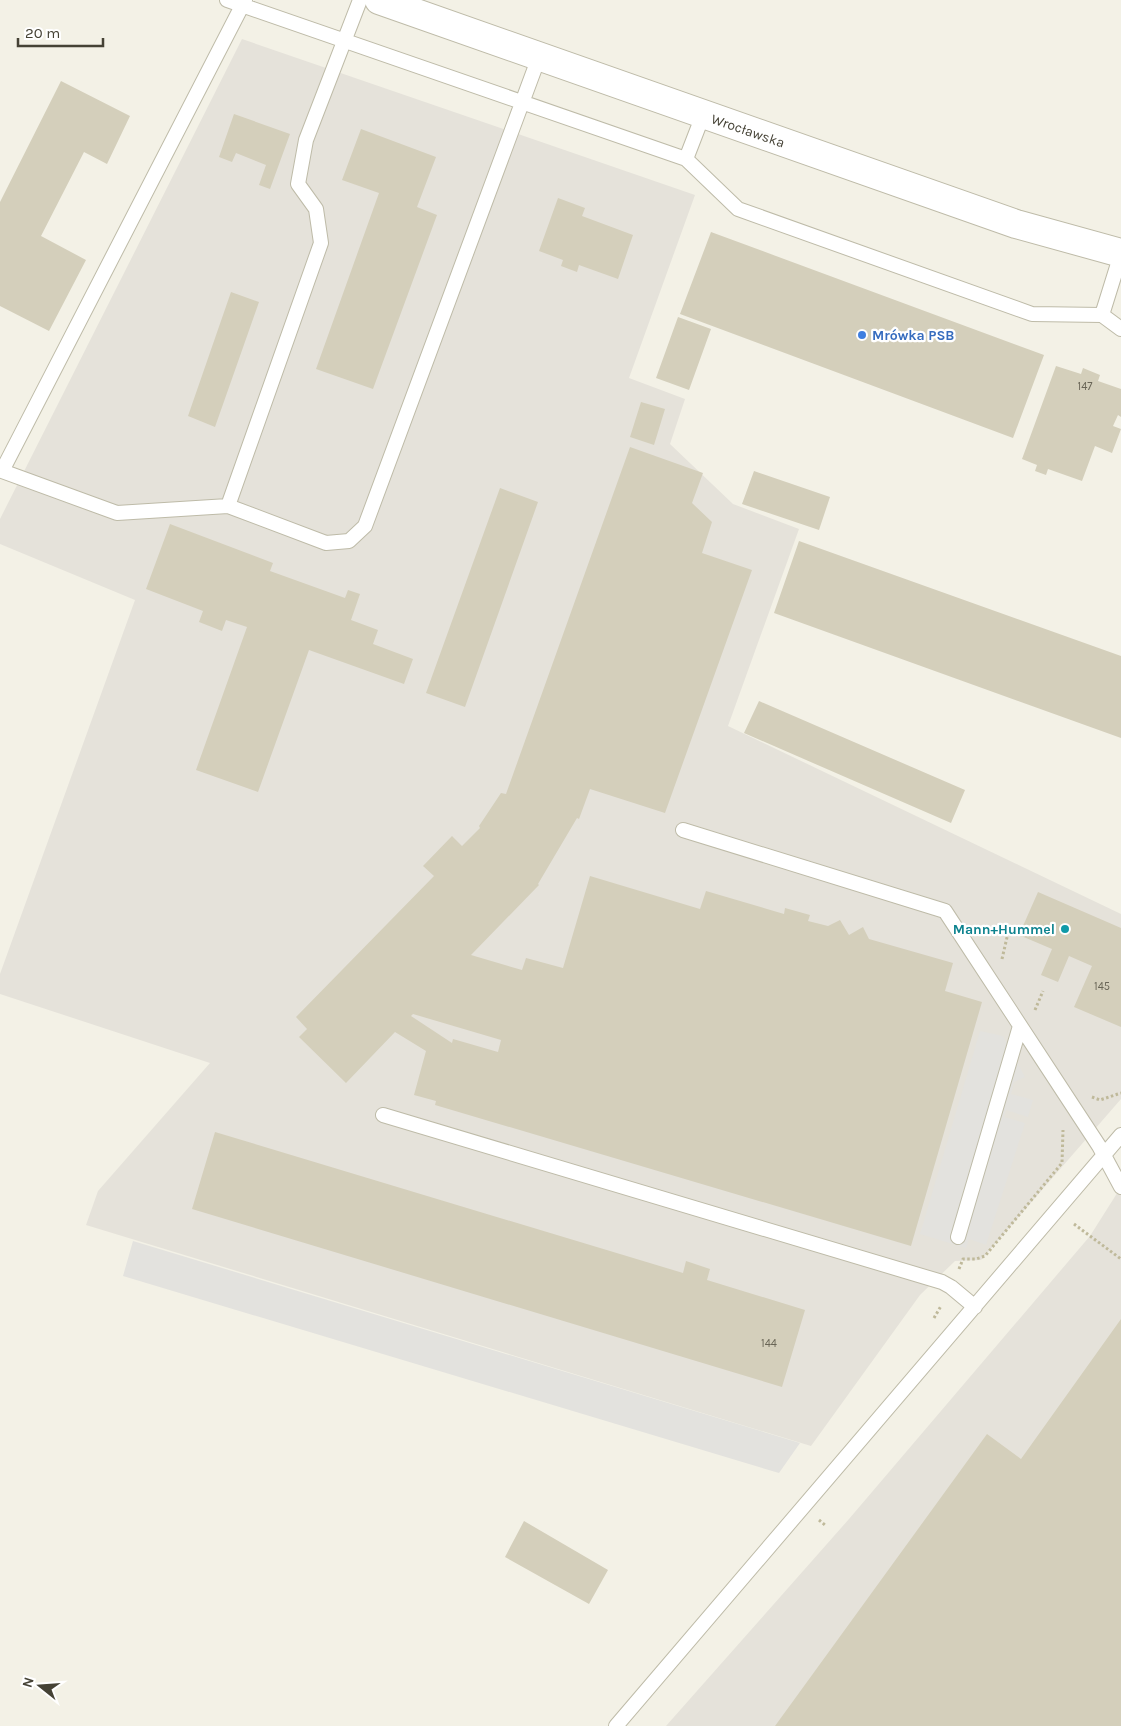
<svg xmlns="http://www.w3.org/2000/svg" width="1121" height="1726" viewBox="0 0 1121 1726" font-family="Karla,sans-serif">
<rect width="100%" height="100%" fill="#f3f1e6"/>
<path fill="#e5e2da" d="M242,39L695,195L629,378L685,399L670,444L733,504L799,529L728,726L1121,914V1099L981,1260L955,1261L920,1295L811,1446L86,1225L98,1191L210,1063L0,994V974L135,600L0,544V519Z
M1121,1187V1726H666L849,1519L1090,1236Z"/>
<path fill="#e3e2de" d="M980,1031L1003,1036L1025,1077L1014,1082L1011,1094L1033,1100L1028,1117L1006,1110L1004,1117L1025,1123L986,1245L969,1239L966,1248L920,1234Z
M133,1241L800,1443L779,1473L123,1276Z"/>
<path fill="#d4cfbb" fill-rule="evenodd" d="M61,81L130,116L107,164L84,152L41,236L86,260L49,331L0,306V202Z
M234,114L290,134L270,189L259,185L266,165L236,153L232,162L219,157Z
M361,129L436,157L417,207L437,215L373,389L316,369L379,193L342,180Z
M558,198L585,208L582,216L633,235L618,279L579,265L577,272L561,266L563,260L539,251Z
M711,232L1044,355L1013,438L680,314Z
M231,292L259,302L215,427L188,416Z
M678,317L711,329L689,390L656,378Z
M1056,366L1081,374L1083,368L1100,375L1098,381L1121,389V417L1118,415L1113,426L1121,429L1112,453L1095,446L1082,481L1048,469L1046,475L1035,471L1037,465L1022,459Z
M641,402L665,409L654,445L630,437Z
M630,447L703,473L692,503L712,522L702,553L752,570L665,813L590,789L579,819L577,818L538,884L539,885L471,955L522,970L526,958L563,968L590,876L700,909L706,891L784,914L785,908L810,915L808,921L828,926L840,920L849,935L863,927L869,939L953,963L945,991L982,1002L911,1246L435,1105L436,1101L414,1095L426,1051L395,1032L346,1083L299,1037L307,1029L296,1017L434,876L423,866L452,836L462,846L480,828L479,826L501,793L506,794ZM413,1014L501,1040L498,1052L453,1039L452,1043L411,1016Z
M754,471L830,497L819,530L742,504Z
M500,488L538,502L465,707L426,693Z
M170,524L273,563L270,571L345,598L348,590L360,594L351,620L378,630L373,644L413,659L404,684L309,650L258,792L196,770L247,627L226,620L222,631L199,622L203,611L146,589Z
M799,541L1121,656V738L774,613Z
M759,701L965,790L951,823L744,733Z
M1038,892L1121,928V1027L1074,1007L1092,966L1069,956L1058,982L1041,975L1052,949L1019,935Z
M215,1132L683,1273L686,1261L710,1269L707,1280L805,1310L782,1387L192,1209Z
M1121,1319V1726H775L987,1434L1021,1459Z
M524,1521L608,1570L589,1604L505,1557Z"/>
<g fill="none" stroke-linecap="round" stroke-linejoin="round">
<defs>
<path id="service" d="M227,0L686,159L703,115
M245,0L2,471L117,513L228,506L321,243L316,209L298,184L306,140L360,0
M686,159L738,209L1032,314L1102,315L1121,254
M1102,315L1121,329
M228,506L326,543L349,541L365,526L539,57
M683,830L945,911L1099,1146L1121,1187
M383,1115L942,1282L951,1287L975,1307
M958,1237L1020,1026
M616,1726L1121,1135"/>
<path id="tertiary" d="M379,0L1016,224L1121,253"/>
</defs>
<use href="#service" stroke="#bebba8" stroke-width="16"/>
<use href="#tertiary" stroke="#bebba8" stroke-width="30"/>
<path stroke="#bfb99a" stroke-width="3" stroke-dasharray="2.5 2.5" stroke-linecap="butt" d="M1002,959L1008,933
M1035,1010L1043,991
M1092,1097L1100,1100L1121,1093
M1074,1224L1121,1259
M959,1269L963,1259H976L985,1256L1062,1163L1063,1130
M934,1318L941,1306
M819,1520L825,1525"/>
<use href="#service" stroke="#fff" stroke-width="14"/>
<use href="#tertiary" stroke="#fff" stroke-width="28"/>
</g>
<circle fill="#3f7fe0" stroke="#fff" stroke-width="2" cx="862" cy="335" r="5"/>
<circle fill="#0f9aa8" stroke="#fff" stroke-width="2" cx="1065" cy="929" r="5"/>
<g text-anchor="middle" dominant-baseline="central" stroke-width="4.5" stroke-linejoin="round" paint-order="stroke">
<g font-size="11" fill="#696556">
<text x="1085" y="386">147</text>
<text x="1102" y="986">145</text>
<text x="769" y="1343">144</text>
</g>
<g font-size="14" fill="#454235" stroke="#fff">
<text transform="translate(748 131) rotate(19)">Wrocławska</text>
</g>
<g font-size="14" font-weight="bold" fill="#366cbe" stroke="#fff" text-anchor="start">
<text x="872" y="335">Mrówka PSB</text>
</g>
<g font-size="14" font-weight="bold" fill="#0d838f" stroke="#fff" text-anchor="end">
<text x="1055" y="929">Mann+Hummel</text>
</g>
</g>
<g transform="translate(40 1686) rotate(287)" stroke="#ffffff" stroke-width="4" paint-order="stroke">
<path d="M0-4L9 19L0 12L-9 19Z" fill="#454235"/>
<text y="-8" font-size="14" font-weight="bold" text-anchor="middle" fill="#454235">N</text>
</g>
<path d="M18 38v8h85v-8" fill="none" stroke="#454235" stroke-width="2.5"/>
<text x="25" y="38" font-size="15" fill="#454235" stroke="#ffffff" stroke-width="4" paint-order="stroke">20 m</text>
</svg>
